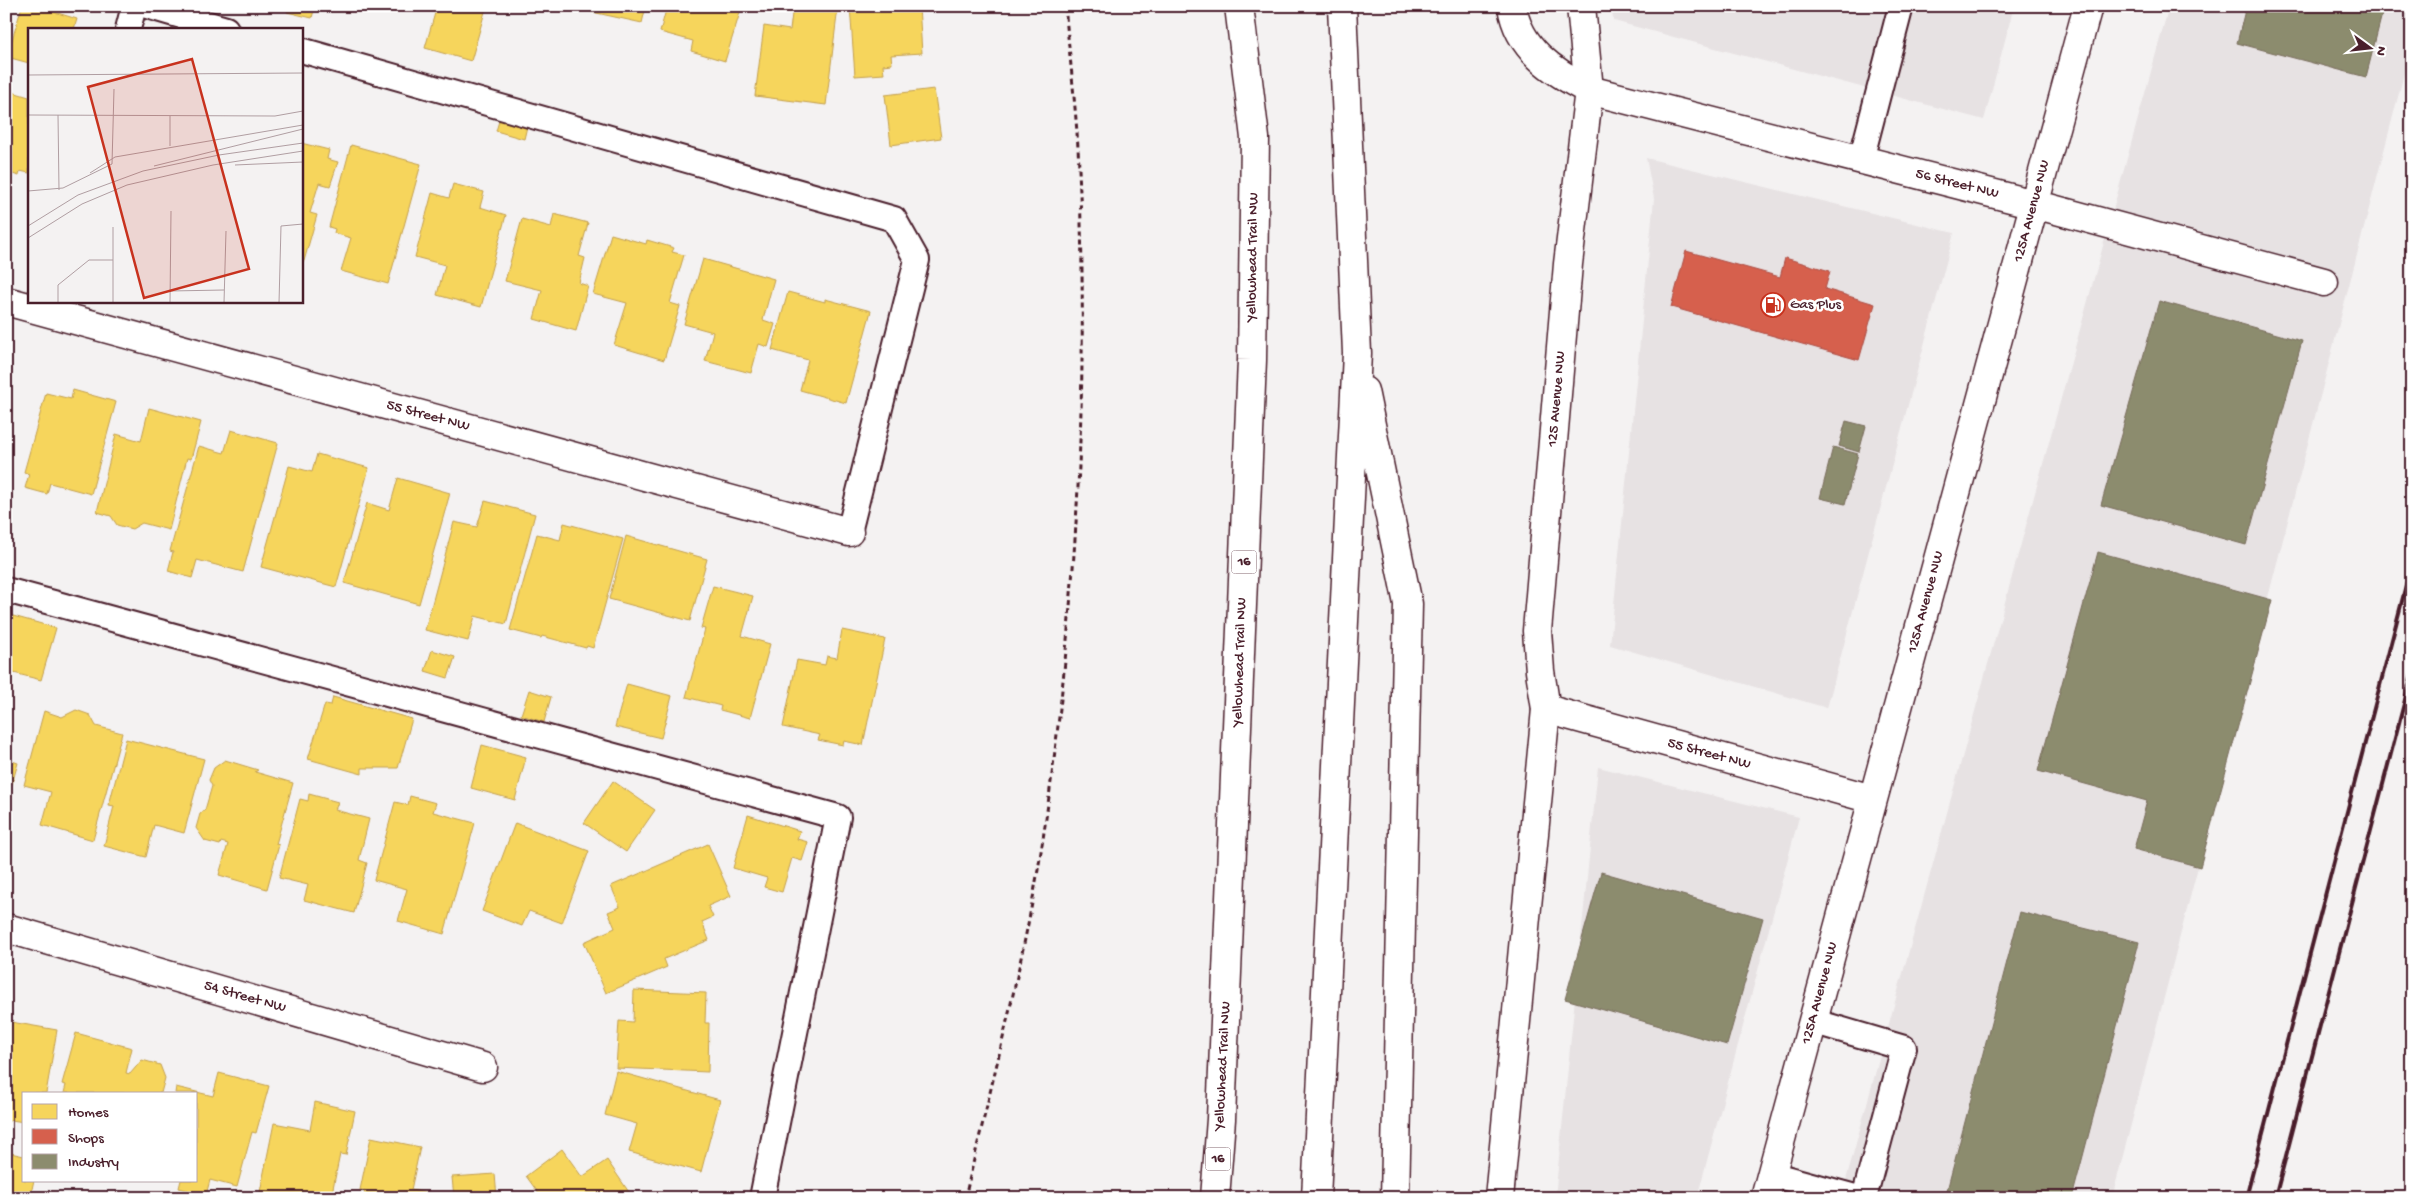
<svg xmlns="http://www.w3.org/2000/svg" width="2418" height="1204" viewBox="0 0 2418 1204" font-family="'Gochi Hand',sans-serif">
<rect width="100%" height="100%" fill="#f4f2f2"/>
<filter id="ink" filterUnits="userSpaceOnUse"><feTurbulence type="fractalNoise" baseFrequency=".02" numOctaves="2"/><feDisplacementMap in="SourceGraphic" scale="10" xChannelSelector="R" yChannelSelector="G"/><feConvolveMatrix kernelMatrix="1 2 1 2 8 2 1 2 1" color-interpolation-filters="sRGB"/></filter>
<g filter="url(#ink)">
<path fill="#e7e2e3" d="M1610,6H2014L1984,120L1614,21Z
M2169,6H2412V43L2112,1198H1841Z
M1646,158L1954,233L1827,708L1610,645L1654,199Z
M1598,767L1799,817L1697,1198H1555Z"/>
<path fill="#f6d55c" stroke="#c29e4d" d="M22,6H35L77,19L74,29H29V63L7,57Z
M288,6H315L312,18L287,12Z
M437,6L486,8L471,61L425,48Z
M584,6H646L642,23L583,10Z
M667,6H742L725,61L691,51L693,41L660,32Z
M793,6L838,7L826,105L755,96L764,26L790,30Z
M850,6H919L922,53L891,55L892,64L883,65L884,74L855,76Z
M934,89L941,138L891,145L885,95Z
M6,90L29,97V173L20,171L19,176L6,172Z
M502,111L529,118L524,139L496,131Z
M301,143L329,150L327,159L338,162L330,186L319,183L310,213L317,215L304,261H301Z
M351,145L421,164L388,284L341,271L351,238L334,233L335,229L329,227Z
M453,184L484,192L480,207L506,215L481,307L437,295L445,265L415,257L432,193L449,198Z
M554,214L588,223L579,256L585,258L579,283L588,286L576,331L534,319L542,290L505,281L522,219L551,227Z
M611,234L646,244L647,240L674,248L672,252L684,255L670,303L680,306L664,360L614,345L627,303L593,294Z
M703,259L774,279L763,320L775,324L768,347L759,344L751,373L705,361L713,332L684,324Z
M788,292L825,302V299L871,311L846,403L800,390L808,360L772,350Z
M73,390L116,402L91,494L50,483L47,494L25,488L29,474L24,472L46,393L71,399Z
M149,408L201,422L191,459L187,458L169,530L142,523L132,529L117,525L111,516L97,512L116,434L141,441Z
M231,430L278,443L243,572L197,560L192,578L168,571L173,552L170,551L199,446L224,453Z
M317,454L369,468L336,587L261,567L289,466L312,472Z
M398,478L450,493L419,604L344,583L367,503L389,510Z
M485,501L535,514L506,624L475,616L468,641L425,630L454,522L477,527Z
M564,523L623,539L593,648L587,646L586,648L542,636L541,638L510,630L537,534L560,540Z
M626,536L707,559L690,621L609,599Z
M713,586L753,596L742,636L770,644L750,718L720,710L721,706L686,697L705,629L701,628Z
M6,614L56,628L41,680L6,671Z
M842,630L885,639L863,745L844,741L843,745L818,740L820,735L783,727L797,660L825,665L827,656L837,658Z
M432,650L455,657L448,678L425,671Z
M627,684L672,696L661,738L615,727Z
M529,690L551,697L544,722L521,715Z
M333,697L412,719L398,768H362V774L308,759L325,704L331,705Z
M76,710L90,715L96,726L122,733L93,840L42,825L51,792L24,785L44,711L62,717Z
M126,739L204,759L184,833L154,825L146,857L104,846L114,806L109,805Z
M482,745L526,757L515,800L471,788Z
M6,759L18,763L6,804Z
M225,760L258,770L255,772L293,783L276,844L279,845L267,889L219,875L228,844L221,842L220,845L205,841L196,828L200,814L205,810L212,786L209,780L214,768Z
M613,781L655,810L626,852L584,823Z
M309,794L338,802L335,810L369,819L359,860L367,863L354,913L304,900L308,885L279,878L300,799L308,801Z
M410,796L436,803L433,812L475,823L444,934L398,921L407,889L374,880L395,802L408,805Z
M748,815L800,831L797,839L808,842L802,861L792,858L782,892L764,887L767,878L733,868Z
M515,823L589,851L562,923L529,911L522,926L482,911Z
M708,844L731,896L708,906L713,917L702,922L709,940L664,959L667,967L606,993L584,942L615,928L608,912L620,907L611,886Z
M634,990L706,993L705,1023H709L708,1072L616,1068L619,1021L633,1022Z
M11,1022L57,1030L46,1093H24V1122L11,1120L6,1123V1045Z
M76,1033L132,1048L126,1073L130,1074L142,1060L160,1065L165,1078L161,1093H64L66,1085L62,1084Z
M616,1071L720,1100L701,1172L629,1152L637,1124L605,1115Z
M219,1073L269,1086L256,1133L252,1132L237,1187L210,1180L206,1195L179,1188L181,1180H196V1093H175L176,1087L213,1096Z
M315,1102L355,1111L346,1155L340,1154L331,1198H285L260,1192L274,1123L310,1130Z
M371,1137L420,1147L411,1190L437,1195L436,1198H363L365,1191L360,1190Z
M562,1149L582,1177L607,1160L633,1198H542L526,1176Z
M6,1152L24,1156V1180H34L30,1198H6Z
M495,1174L497,1198H454L452,1177Z"/>
<path fill="#d6604d" stroke="#ac4c43" d="M1686,251L1780,277L1785,258L1830,271L1825,289L1875,304L1859,360L1671,307Z"/>
<path fill="#8c8c6e" stroke="#786b5a" d="M2246,6H2384L2366,77L2237,43Z
M2159,301L2302,341L2246,545L2101,505Z
M1846,421L1866,426L1859,452L1839,446Z
M1833,447L1858,454L1845,504L1820,498Z
M2098,552L2272,600L2200,867L2134,849L2147,801L2038,771Z
M1601,872L1763,918L1727,1045L1565,999Z
M2020,912L2139,942L2072,1198H1945Z"/>
<g fill="none" stroke-linecap="round" stroke-linejoin="round">
<defs>
<path id="lane" d="M147,6L226,29
M128,29L134,6
M301,50L894,219L917,260L849,532
M1861,160L1901,6
M6,590L838,817L762,1198
M1812,1021L1904,1048L1864,1198
M1771,1174L1859,1198"/>
<path id="street" d="M1512,6C1518,48 1553,72 1589,90L2034,204L2324,282
M1581,6L1589,90L1568,264L1537,631L1540,671L1546,709L1872,799
M6,301L849,532
M6,928L483,1067
M1765,1198L2088,6"/>
<path id="secondary" d="M1499,1198L1546,709"/>
<path id="highway" d="M1364,391L1408,604L1395,1198
M1215,1198L1221,1119L1252,360L1255,138L1239,6
M1316,1198L1357,353L1342,6"/>
</defs>
<use href="#lane" stroke="#4a1f2b" stroke-width="28"/>
<use href="#street" stroke="#4a1f2b" stroke-width="31"/>
<use href="#secondary" stroke="#4a1f2b" stroke-width="31"/>
<use href="#highway" stroke="#4a1f2b" stroke-width="31"/>
<path stroke="#4a1f2b" stroke-width="3" stroke-dasharray="5 4" stroke-linecap="butt" d="M965,1198C993,1076 1026,955 1044,832C1076,613 1089,390 1079,169C1077,115 1070,60 1065,6"/>
<use href="#lane" stroke="#fff" stroke-width="24"/>
<use href="#street" stroke="#fff" stroke-width="28"/>
<use href="#secondary" stroke="#fff" stroke-width="28"/>
<use href="#highway" stroke="#fff" stroke-width="28"/>
<path stroke="#4a1f2b" stroke-width="4" d="M2246,1198L2412,563
M2275,1198L2412,673"/>
</g>
</g>
<defs>
<symbol id="fuel-ring" viewBox="-11 -11 22 22"><circle r="9.5" fill="#fff" stroke="#c8321e" stroke-width="1.5"/><path d="M-5.5-6h7V0h2V4h1.3V-2.5L3-4.5l.8-.8L6-3V5H2.5V1h-1V6h-7ZM-4.2-4.7v3.2H.2V-4.7Z" fill="#c8321e"/></symbol>
</defs>
<g fill-rule="evenodd">
<use href="#fuel-ring" x="1759" y="291" width="28" height="28"/>
</g>
<g text-anchor="middle" dominant-baseline="central" stroke-width="5" stroke-linejoin="round" paint-order="stroke">
<g fill="#fff" stroke="#80626b" stroke-width="1">
<rect x="1231.5" y="550.5" width="25" height="23" rx="4"/>
<rect x="1205.5" y="1147.5" width="25" height="23" rx="4"/>
</g>
<g font-size="14" font-weight="bold" fill="#4a1f2b">
<text x="1244" y="562">16</text>
<text x="1218" y="1159">16</text>
</g>
<g font-size="15" fill="#4a1f2b" stroke="#fff">
<text transform="translate(1957 184) rotate(14)">56 Street NW</text>
<text transform="translate(2032 211) rotate(-75)">125A Avenue NW</text>
<text transform="translate(1253 257) rotate(-89)">Yellowhead Trail NW</text>
<text transform="translate(1557 399) rotate(-85)">125 Avenue NW</text>
<text transform="translate(428 416) rotate(15)">55 Street NW</text>
<text transform="translate(1926 602) rotate(-75)">125A Avenue NW</text>
<text transform="translate(1240 662) rotate(-88)">Yellowhead Trail NW</text>
<text transform="translate(1709 754) rotate(15)">55 Street NW</text>
<text transform="translate(1820 993) rotate(-75)">125A Avenue NW</text>
<text transform="translate(245 997) rotate(16)">54 Street NW</text>
<text transform="translate(1223 1066) rotate(-87)">Yellowhead Trail NW</text>
</g>
<g font-size="15" fill="#4a1f2b" stroke="#fff" text-anchor="start">
<text x="1790" y="305">Gas Plus</text>
</g>
</g>
<g transform="translate(28 28)">
<rect width="275" height="275" fill="#f4f2f2"/>
<path fill="none" stroke="#b09ea2" stroke-width="1" d="M0,47L275,45M0,87L247,88L275,83M30,87L31,162M142,118V88M207,137L275,134M126,138L275,101M62,145L87,129L275,97M0,163L35,160L84,136L86,61M0,198L50,167L115,143L191,127L275,115M0,210L54,176L99,157L185,137L275,123M142,263L196,262M30,275V257L61,232H85M85,275V199M142,275L143,183M196,275L198,203M251,275L253,198L275,196"/>
<path fill="#c8321e" fill-opacity="0.15" stroke="#c8321e" stroke-width="2.5" d="M164,31L221,241L116,270L60,59Z"/>
<rect width="275" height="275" fill="none" stroke="#4a1f2b" stroke-width="2.5"/>
</g>
<rect width="2418" height="1204" fill="none" stroke="#fff" stroke-width="25"/>
<rect x="12" y="12" width="2393" height="1179" fill="none" stroke="#4a1f2b" stroke-width="2" filter="url(#ink)"/>
<rect x="22" y="1092" width="175" height="90" fill="#ffffff" stroke="#b7a5aa"/>
<rect x="32" y="1104" width="25" height="15" fill="#f6d55c" stroke="#b7a5aa"/>
<text x="68" y="1116" font-size="15" fill="#4a1f2b">Homes</text>
<rect x="32" y="1129" width="25" height="15" fill="#d6604d" stroke="#b7a5aa"/>
<text x="68" y="1142" font-size="15" fill="#4a1f2b">Shops</text>
<rect x="32" y="1154" width="25" height="15" fill="#8c8c6e" stroke="#b7a5aa"/>
<text x="68" y="1166" font-size="15" fill="#4a1f2b">Industry</text>
<g transform="translate(2370 48) rotate(105)" stroke="#ffffff" stroke-width="4" paint-order="stroke">
<path d="M0-4L9 19L0 12L-9 19Z" fill="#4a1f2b"/>
<text y="-8" font-size="14" font-weight="bold" text-anchor="middle" fill="#4a1f2b">N</text>
</g>
</svg>
